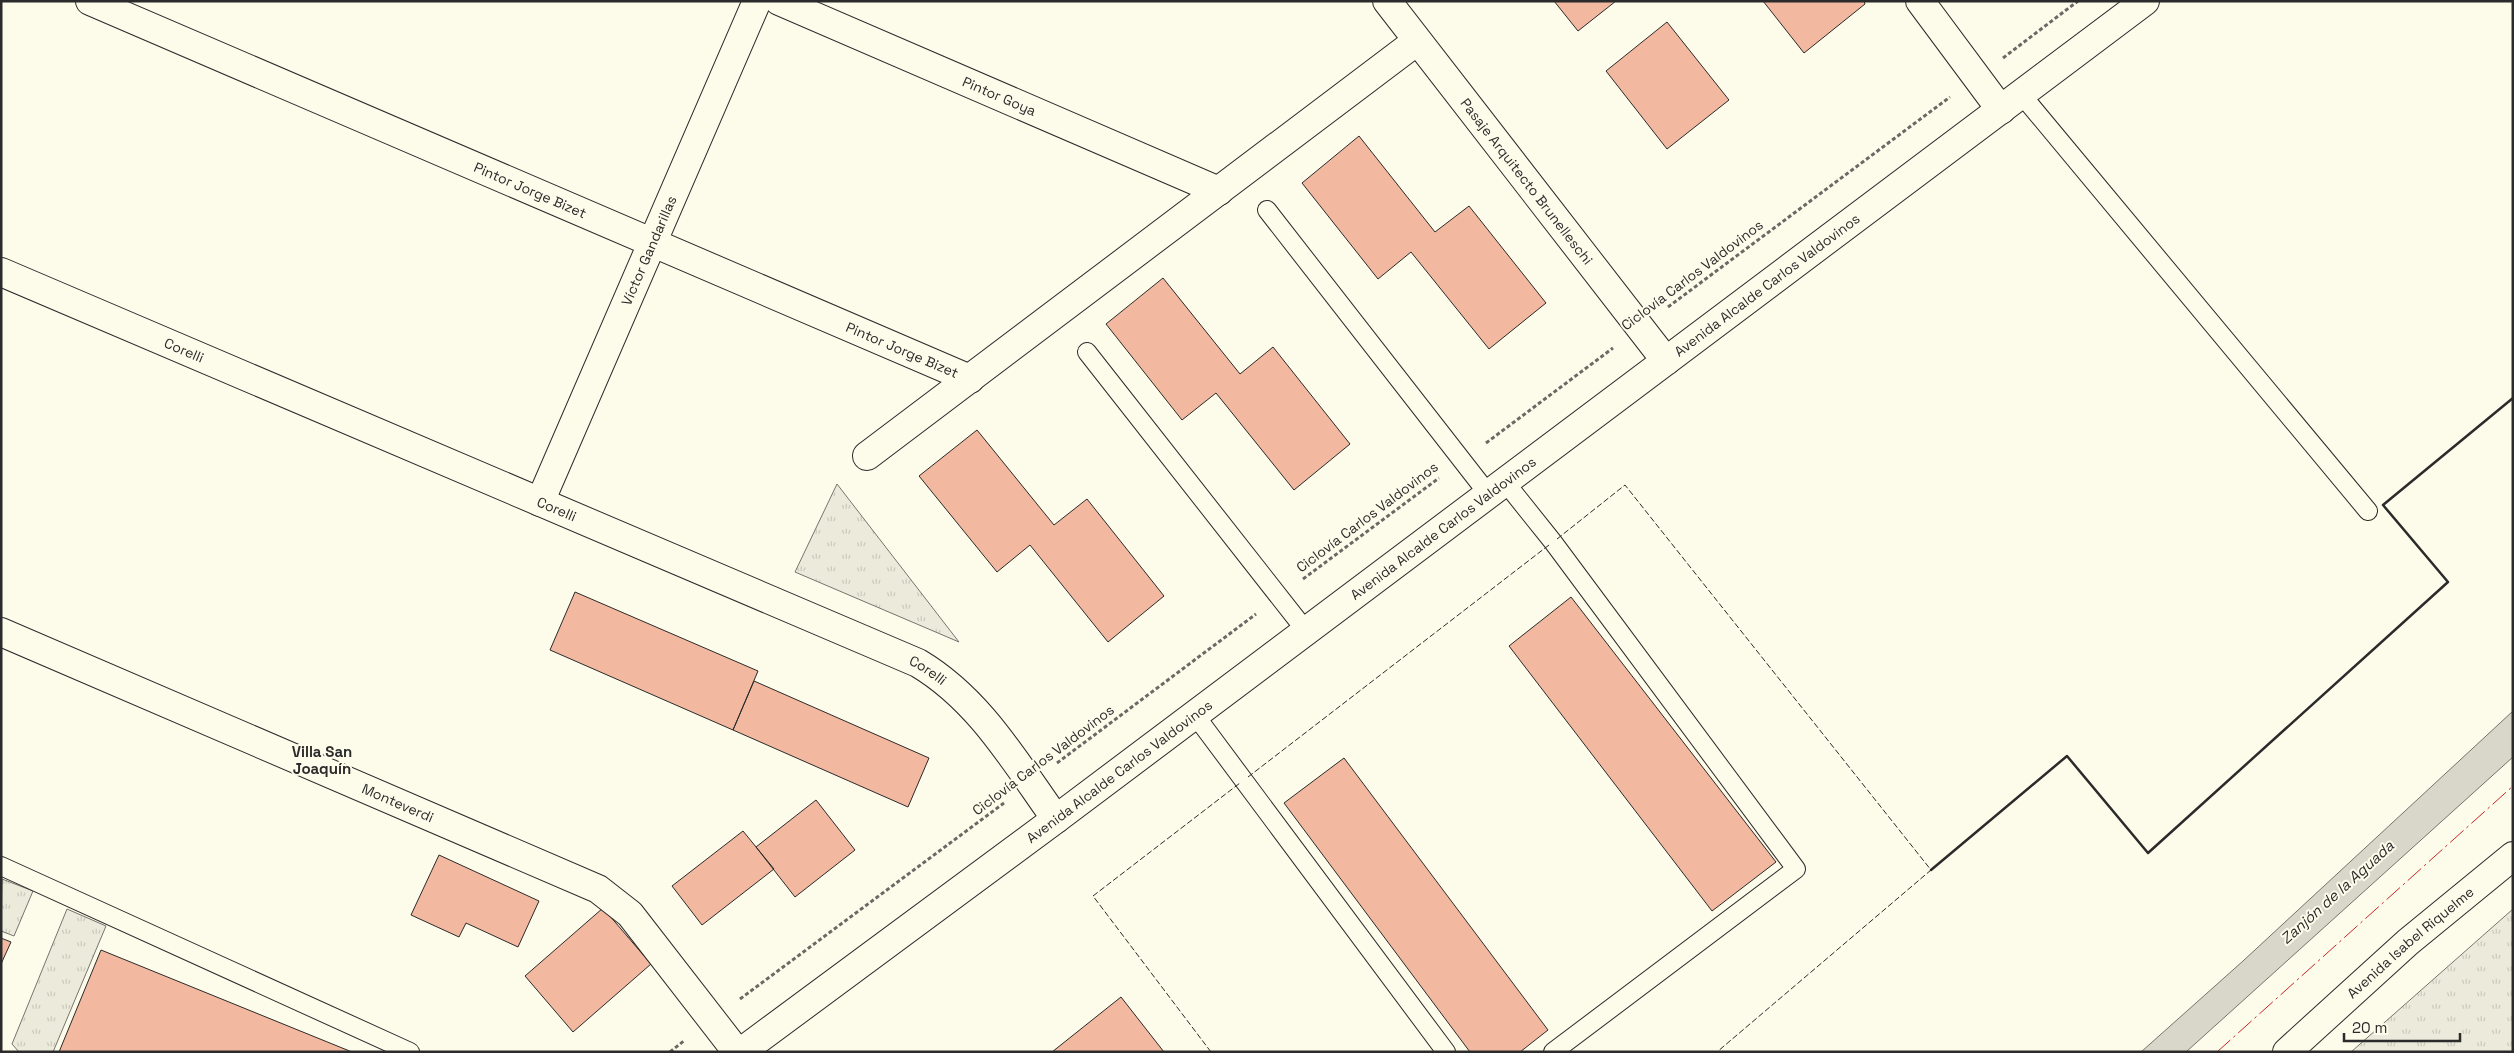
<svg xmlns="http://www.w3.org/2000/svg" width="2514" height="1053" viewBox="0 0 2514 1053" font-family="'Space Grotesk',sans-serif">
<defs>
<pattern id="grass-tufts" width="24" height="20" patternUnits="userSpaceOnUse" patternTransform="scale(1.25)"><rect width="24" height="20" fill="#ecebdb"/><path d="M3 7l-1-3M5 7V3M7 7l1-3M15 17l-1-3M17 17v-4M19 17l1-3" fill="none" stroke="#cbcabc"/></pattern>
</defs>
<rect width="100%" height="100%" fill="#fdfbea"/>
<path fill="url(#grass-tufts)" stroke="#74746e" d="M837,484L959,642L795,572Z
M2,879L33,891L14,936L1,931Z
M67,909L106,926L53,1052H19L12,1044Z
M2513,909V1052H2351Z"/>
<path fill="#d8d7c9" stroke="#74746e" d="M2513,711V757L2186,1052H2141L2243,961Z"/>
<path fill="#f2b8a0" stroke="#2b2b2b" d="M1554,1H1616L1578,31Z
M1763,1H1864L1865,4L1804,53Z
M1667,22L1729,100L1667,149L1606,71Z
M1359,136L1435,232L1469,206L1546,303L1489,349L1411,252L1378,279L1302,183Z
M1163,278L1240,374L1273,347L1350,444L1294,490L1216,393L1182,420L1106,324Z
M977,430L1054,525L1087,499L1164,596L1108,642L1030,545L997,572L919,476Z
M575,592L758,671L733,730L550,650Z
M1571,597L1776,862L1712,911L1509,646Z
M754,681L929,758L908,807L733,730Z
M1344,758L1548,1030L1520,1052H1470L1284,803Z
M816,800L855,850L795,897L756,847Z
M743,831L774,869L702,925L672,886Z
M439,855L539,901L518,947L466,923L459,937L411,915Z
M603,908L651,964L573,1032L525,976Z
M1,938L11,942L1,964Z
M101,950L352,1052H59Z
M1121,997L1164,1052H1052Z"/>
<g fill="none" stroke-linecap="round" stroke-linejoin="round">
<defs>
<path id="service" d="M2021,94L2368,511
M1267,210L1489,495
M1087,352L1306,631
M1505,482L1553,542L1796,869L1553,1052
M1195,715L1446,1052
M1,866L410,1052"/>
<g id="minor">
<path id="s1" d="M90,1L970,379"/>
<path id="s2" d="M779,1L1219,191"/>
<path id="s3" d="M1387,1L1666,361"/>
<path d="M1920,1L2001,110"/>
<path id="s4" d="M1,272L918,663C980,700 1015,762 1056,819"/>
<path d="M867,456L1417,41"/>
<path id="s5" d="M540,502L757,1"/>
<path id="s6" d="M1,632L598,889L630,914L737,1052"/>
</g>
<g id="primary">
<path id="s7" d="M741,1052L1056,819L2145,1"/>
<path id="s8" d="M2287,1052L2408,942L2513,856"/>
</g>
</defs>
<use href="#service" stroke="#2b2b2b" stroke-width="20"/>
<use href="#minor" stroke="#2b2b2b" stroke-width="30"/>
<use href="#primary" stroke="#2b2b2b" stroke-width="30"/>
<path stroke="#6a6964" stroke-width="3" stroke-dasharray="4 2.5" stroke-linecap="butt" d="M2003,58L2078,1
M1668,307L1950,97
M1486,443L1613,348
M1303,579L1439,478
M1057,763L1256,614
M740,999L1004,803
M670,1052L685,1040"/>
<use href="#service" stroke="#fdfbea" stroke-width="18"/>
<use href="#minor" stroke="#fdfbea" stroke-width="28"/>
<use href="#primary" stroke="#fdfbea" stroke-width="28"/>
<path stroke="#2b2b2b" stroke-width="1" stroke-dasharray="6 2.5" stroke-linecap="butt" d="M1557,539L1625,485L1931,870L1717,1052
M1248,777L1549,545
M1211,1052L1093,896L1240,783"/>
<path stroke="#2b2b2b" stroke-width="2.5" d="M1931,870L2067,756L2148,853L2448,582L2383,505L2513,398"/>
<path stroke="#c62828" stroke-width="1" stroke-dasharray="18 4 2.5 4" stroke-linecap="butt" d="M2217,1052L2513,786"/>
</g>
<g text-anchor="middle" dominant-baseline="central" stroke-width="4" stroke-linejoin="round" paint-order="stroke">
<g font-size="14" fill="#2b2b2b" stroke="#fdfbea">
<text stroke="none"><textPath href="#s2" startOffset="240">Pintor Goya</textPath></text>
<text stroke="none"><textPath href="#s3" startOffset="228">Pasaje Arquitecto Brunelleschi</textPath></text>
<text stroke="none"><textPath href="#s1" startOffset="479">Pintor Jorge Bizet</textPath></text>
<text stroke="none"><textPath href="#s5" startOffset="274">Víctor Gandarillas</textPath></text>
<text transform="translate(1692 275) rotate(-37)">Ciclovía Carlos Valdovinos</text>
<text stroke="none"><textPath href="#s7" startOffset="1281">Avenida Alcalde Carlos Valdovinos</textPath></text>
<text stroke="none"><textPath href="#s4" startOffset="199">Corelli</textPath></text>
<text stroke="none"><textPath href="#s1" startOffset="884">Pintor Jorge Bizet</textPath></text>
<text stroke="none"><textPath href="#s4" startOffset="604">Corelli</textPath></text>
<text transform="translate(1367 517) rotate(-37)">Ciclovía Carlos Valdovinos</text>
<text stroke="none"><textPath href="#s7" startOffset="876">Avenida Alcalde Carlos Valdovinos</textPath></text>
<text stroke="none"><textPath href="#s4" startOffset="1009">Corelli</textPath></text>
<text transform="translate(1043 760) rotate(-37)">Ciclovía Carlos Valdovinos</text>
<text stroke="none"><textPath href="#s7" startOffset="471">Avenida Alcalde Carlos Valdovinos</textPath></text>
<text stroke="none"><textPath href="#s6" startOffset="432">Monteverdi</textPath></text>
<text stroke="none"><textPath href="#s8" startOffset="165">Avenida Isabel Riquelme</textPath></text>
</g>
<g font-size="15" font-weight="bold" fill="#2b2b2b" stroke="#fdfbea">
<text x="322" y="751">Villa San<tspan x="322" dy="17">Joaquín</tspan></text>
</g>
<g font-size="15" font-style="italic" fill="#2b2b2b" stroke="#fdfbea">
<text transform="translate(2337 892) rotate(-42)">Zanjón de la Aguada</text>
</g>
</g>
<rect width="2514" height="1053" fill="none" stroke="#2b2b2b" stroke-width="5"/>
<path d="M2344 1033v8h116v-8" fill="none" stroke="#2b2b2b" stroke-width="2.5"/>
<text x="2352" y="1033" font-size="15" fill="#2b2b2b" stroke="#fdfbea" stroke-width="4" paint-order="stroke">20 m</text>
</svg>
